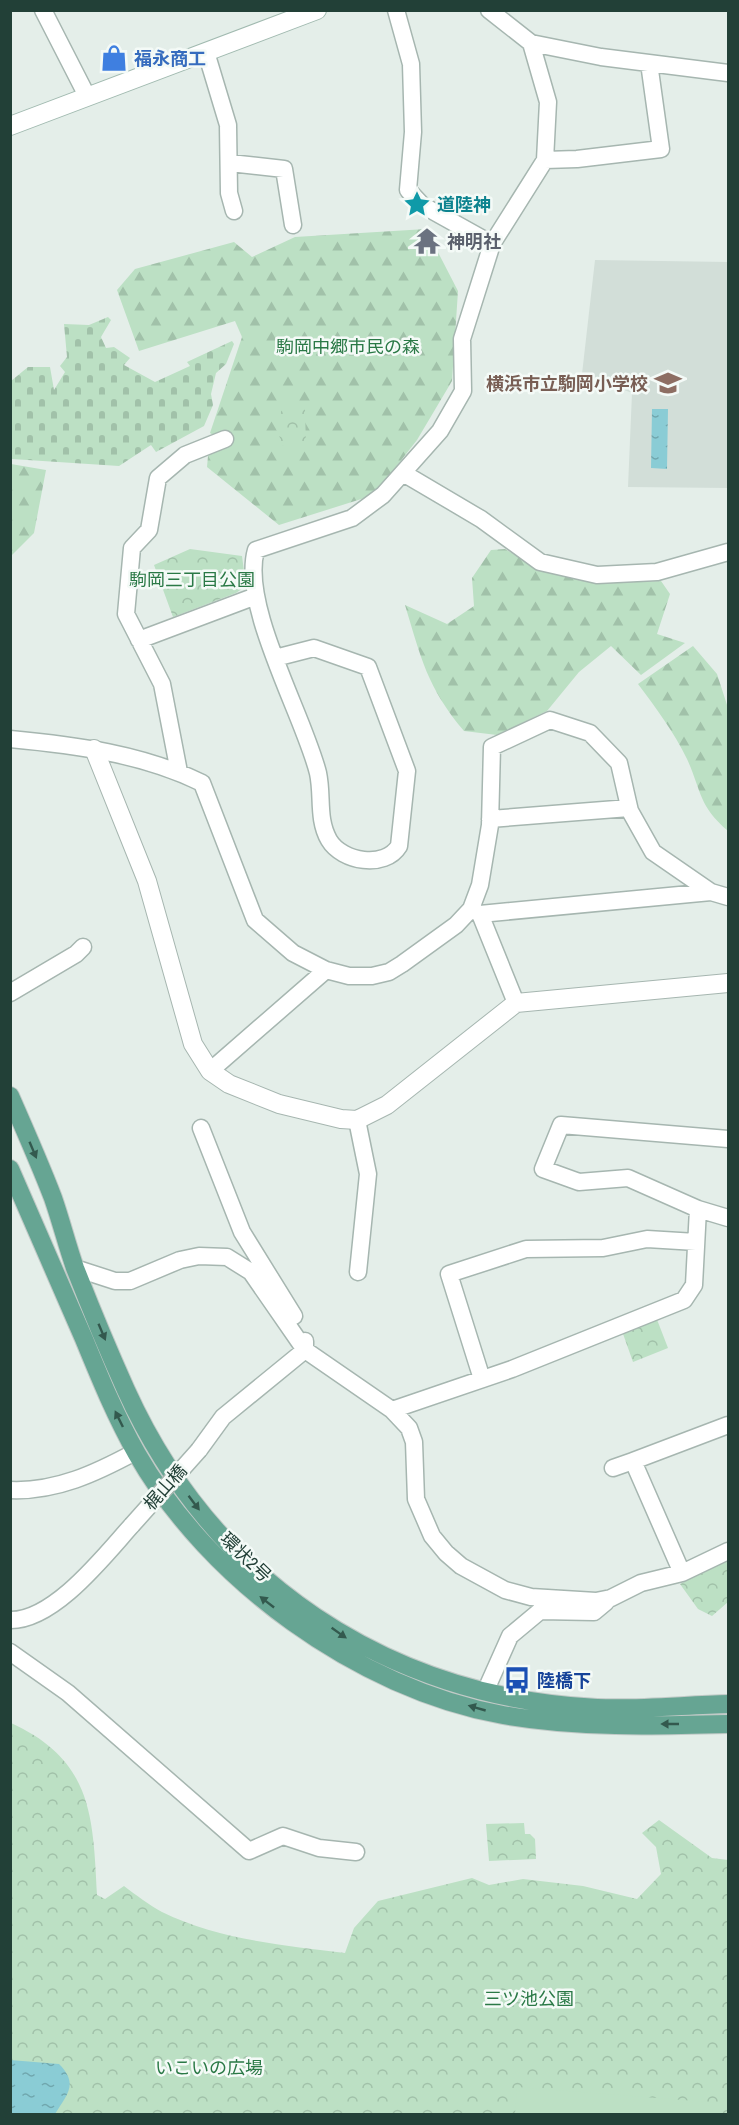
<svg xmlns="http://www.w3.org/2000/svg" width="739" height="2125" viewBox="0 0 739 2125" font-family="'Archivo Narrow','Noto Sans JP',sans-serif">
<defs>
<pattern id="forest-firs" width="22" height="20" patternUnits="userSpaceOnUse" patternTransform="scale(1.5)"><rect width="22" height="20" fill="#bce0c4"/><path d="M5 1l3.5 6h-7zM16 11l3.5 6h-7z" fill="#a1c1a9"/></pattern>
<pattern id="cemetery-stones" width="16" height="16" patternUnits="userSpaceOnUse" patternTransform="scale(1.5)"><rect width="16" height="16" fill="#bce0c4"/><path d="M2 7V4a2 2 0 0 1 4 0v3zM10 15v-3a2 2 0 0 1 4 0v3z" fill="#a1c1a9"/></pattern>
<pattern id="park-crowns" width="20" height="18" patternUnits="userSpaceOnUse" patternTransform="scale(1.5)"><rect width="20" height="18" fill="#bce0c4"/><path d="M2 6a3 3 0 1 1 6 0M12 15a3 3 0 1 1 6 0" fill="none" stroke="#a1c1a9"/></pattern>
<pattern id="water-ripples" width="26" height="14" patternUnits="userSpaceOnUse" patternTransform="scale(1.5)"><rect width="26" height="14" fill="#8accd5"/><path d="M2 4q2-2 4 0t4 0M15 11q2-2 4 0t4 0" fill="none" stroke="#70a7ae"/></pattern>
</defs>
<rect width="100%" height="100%" fill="#e4eee9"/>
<path fill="#d2ded8" d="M595,260L728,262V488L628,487L632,393L582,374Z"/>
<path fill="url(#forest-firs)" d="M426,229L458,291L452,381L417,440L374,495L279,525L207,467L208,456L227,444L210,433L242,337L235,321L139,351L117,290L135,269L234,242L252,257L295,237Z
M11,464L46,470L34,533L11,556Z
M505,549L538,569L596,583L661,581L670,594L657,634L685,643L641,675L611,646L579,672L547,711L497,735L464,731C427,687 421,658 405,605L447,624L474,606L472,578L491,550Z
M693,646L717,674L728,708V831C698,805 702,792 687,759C674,732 656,708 638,684Z"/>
<path fill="url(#cemetery-stones)" d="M108,317L111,320L101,337L106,348L114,347L130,358L124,365L155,382L190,366L187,362L232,341L234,344L226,364L216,373L211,394L213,405L204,426L156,452L151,445L119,466L12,459L11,381L28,367H50L54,390L65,372L60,366L67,357L64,324L89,325Z"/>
<path fill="url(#park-crowns)" d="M287,402L305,409L306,447L284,448L274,423Z
M190,549L242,556L246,586L236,593L173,617L154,565Z
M656,1317L668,1348L633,1362L622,1331Z
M728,1559V1602L712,1616L698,1609L680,1584Z
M11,1723C92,1760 93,1815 97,1895L105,1899L124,1886C136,1895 149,1905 162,1912C219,1940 283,1945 345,1953L354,1928L378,1901L472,1878L489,1885L523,1879L583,1886L637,1899L661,1874L656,1847L642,1833L659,1820L712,1858L728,1860V2114H11Z
M524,1823L525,1834H530L535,1839L536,1859L489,1861L486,1824Z"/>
<path fill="#bce0c4" d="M517,2087L721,2103L723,2114H515Z"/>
<path fill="url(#water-ripples)" d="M652,409H668L667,469L651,468Z
M10,2060L59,2064C79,2084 67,2094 55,2114H11Z"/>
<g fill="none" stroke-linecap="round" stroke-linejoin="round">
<defs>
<path id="minor" d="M43,10L87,96
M396,10L411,64L413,132L408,190L422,205L492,244
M489,10L531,43L601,57L728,73
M206,52L228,125L229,193L234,211
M545,160L577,159L661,149L649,63
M230,163L284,169L293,225
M403,473L481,519L540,562L597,575L657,572L728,552
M139,640L256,596
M275,658L314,648L368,667L407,771L399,846C385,869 342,862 329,840C317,819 323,796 318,773C304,716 240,606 256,550L352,518L383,495L440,431L463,391L462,339L492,244L545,160L548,102L531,43
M10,739C75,745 143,754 202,783L255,920L293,953L326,970L349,976H372L389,972L402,964L456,925L471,909L480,885L490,825L492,747L550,720L590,733L619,763L630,811L653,852L711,892L728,897
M179,772L162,684L126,614L132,548L149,530L158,478L185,455L225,439
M490,819L629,808
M471,909L480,914L711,892
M480,914L516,1003
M10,993L76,954L83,947
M210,1071L326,970
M357,1120L368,1174L358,1272
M201,1128L242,1232L294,1316
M728,1139L561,1125L543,1169L579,1182L628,1178L698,1209L728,1218
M75,1268L115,1281H130L180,1260L199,1256L227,1257L251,1272L305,1350L392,1410L409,1428L414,1442L416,1499L432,1536L446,1553L461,1566L505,1590L531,1597L596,1601L611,1598L641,1583L682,1573L728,1551
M482,1379L449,1274L526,1249L603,1248L647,1239L696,1242
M392,1410L512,1369L684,1300L694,1285L698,1209
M199,1450L223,1417L305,1350V1341
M613,1468L633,1461
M10,1490C56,1492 96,1473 135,1452
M682,1573L633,1461L728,1425
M10,1620C54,1621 105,1555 132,1525
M10,1652L68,1693L249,1851L283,1836L319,1848L356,1852
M485,1692L510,1636L540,1611L594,1612L606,1602"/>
<path id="tertiary" d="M94,749L147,881L193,1044L210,1071L229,1084L279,1104L341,1119L357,1120L387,1105L516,1003L728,983"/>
<path id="secondary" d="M10,126L317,10"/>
<path id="primary" d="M10,1096C25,1130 40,1164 53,1198C61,1221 67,1245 75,1268C91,1309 108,1350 126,1390C213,1582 387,1697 597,1708C640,1710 685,1705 728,1704
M10,1169C35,1226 59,1282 84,1339C100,1378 116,1417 137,1454C209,1580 358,1689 503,1715C577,1728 654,1726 728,1724"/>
</defs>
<use href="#minor" stroke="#a6b6b0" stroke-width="19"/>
<use href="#tertiary" stroke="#a6b6b0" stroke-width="20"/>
<use href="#secondary" stroke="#a1bab0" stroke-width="20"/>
<use href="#primary" stroke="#c1cac7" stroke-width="20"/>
<use href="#minor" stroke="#fff" stroke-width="16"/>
<use href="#tertiary" stroke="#fff" stroke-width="18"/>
<use href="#secondary" stroke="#fff" stroke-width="18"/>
<use href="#primary" stroke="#66a593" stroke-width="18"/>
<defs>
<path id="minor-bridge" d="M132,1525L199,1450"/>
</defs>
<use href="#minor-bridge" stroke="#a6b6b0" stroke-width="19" stroke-linecap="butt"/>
<use href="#minor-bridge" stroke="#fff" stroke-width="16"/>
</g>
<defs><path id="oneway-solid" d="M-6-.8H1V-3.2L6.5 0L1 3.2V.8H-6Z" transform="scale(1.5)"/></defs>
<g fill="#33594e">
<use href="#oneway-solid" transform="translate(33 1150) rotate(67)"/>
<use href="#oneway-solid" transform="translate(102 1332) rotate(67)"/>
<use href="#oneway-solid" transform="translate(119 1419) rotate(-116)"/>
<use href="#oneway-solid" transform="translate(194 1503) rotate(53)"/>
<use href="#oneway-solid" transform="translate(267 1602) rotate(-142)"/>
<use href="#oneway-solid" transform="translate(339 1633) rotate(35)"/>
<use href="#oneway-solid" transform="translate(477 1708) rotate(-164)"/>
<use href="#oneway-solid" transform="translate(670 1724) rotate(180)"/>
</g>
<defs>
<symbol id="shop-bare" viewBox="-9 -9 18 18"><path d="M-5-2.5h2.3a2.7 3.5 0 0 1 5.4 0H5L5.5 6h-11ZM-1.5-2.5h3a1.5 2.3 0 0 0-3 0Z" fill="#3f7fe0" stroke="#f4faf7" stroke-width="2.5" paint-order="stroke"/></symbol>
<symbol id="sight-bare" viewBox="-9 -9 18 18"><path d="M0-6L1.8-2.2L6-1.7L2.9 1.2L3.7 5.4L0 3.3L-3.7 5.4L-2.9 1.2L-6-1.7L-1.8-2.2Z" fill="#0f9aa8" stroke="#f4faf7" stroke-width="2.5" paint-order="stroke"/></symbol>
<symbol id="temple-bare" viewBox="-9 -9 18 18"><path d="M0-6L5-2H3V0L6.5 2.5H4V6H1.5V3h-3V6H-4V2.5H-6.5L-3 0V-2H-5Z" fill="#6b7280" stroke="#f4faf7" stroke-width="2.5" paint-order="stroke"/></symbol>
<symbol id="school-bare" viewBox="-9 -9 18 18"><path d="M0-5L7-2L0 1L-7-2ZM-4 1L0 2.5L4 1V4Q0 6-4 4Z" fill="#8d6e63" stroke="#f4faf7" stroke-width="2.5" paint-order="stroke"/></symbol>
<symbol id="bus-bare" viewBox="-9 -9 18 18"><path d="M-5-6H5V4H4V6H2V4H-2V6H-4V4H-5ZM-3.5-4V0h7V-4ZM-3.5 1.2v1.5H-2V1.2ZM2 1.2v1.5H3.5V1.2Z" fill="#1a4fb4" stroke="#f4faf7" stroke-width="2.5" paint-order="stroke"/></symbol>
</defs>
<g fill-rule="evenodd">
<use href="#shop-bare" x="95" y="39" width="38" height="38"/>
<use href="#sight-bare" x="398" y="185" width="38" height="38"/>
<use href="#temple-bare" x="408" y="222" width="38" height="38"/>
<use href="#school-bare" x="649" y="364" width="38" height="38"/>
<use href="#bus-bare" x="498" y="1661" width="38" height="38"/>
</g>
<g text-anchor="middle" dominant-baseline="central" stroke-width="5" stroke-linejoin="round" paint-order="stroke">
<g font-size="18" font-weight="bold" fill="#366cbe" stroke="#f4faf7" text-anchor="start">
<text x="134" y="58">福永商工</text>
</g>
<g font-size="18" font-weight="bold" fill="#0d838f" stroke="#f4faf7" text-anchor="start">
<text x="437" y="204">道陸神</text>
</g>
<g font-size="18" font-weight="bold" fill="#5b616d" stroke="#f4faf7" text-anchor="start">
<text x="447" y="241">神明社</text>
</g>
<g font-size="18" fill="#2a7946" stroke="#f4faf7">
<text x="348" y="346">駒岡中郷市民の森</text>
<text x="192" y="579">駒岡三丁目公園</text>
<text x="529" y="1998">三ツ池公園</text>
<text x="209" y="2067">いこいの広場</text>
</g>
<g font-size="18" font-weight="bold" fill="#785e54" stroke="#f4faf7" text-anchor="end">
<text x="648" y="383">横浜市立駒岡小学校</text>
</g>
<g font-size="18" fill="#224037" stroke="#f4faf7">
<text transform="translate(165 1487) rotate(-48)">梶山橋</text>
<text transform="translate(246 1557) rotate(44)">環状2号</text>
</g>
<g font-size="18" font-weight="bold" fill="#164399" stroke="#f4faf7" text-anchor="start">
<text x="537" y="1680">陸橋下</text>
</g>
</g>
<rect width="739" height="2125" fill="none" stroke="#224037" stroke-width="24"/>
</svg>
